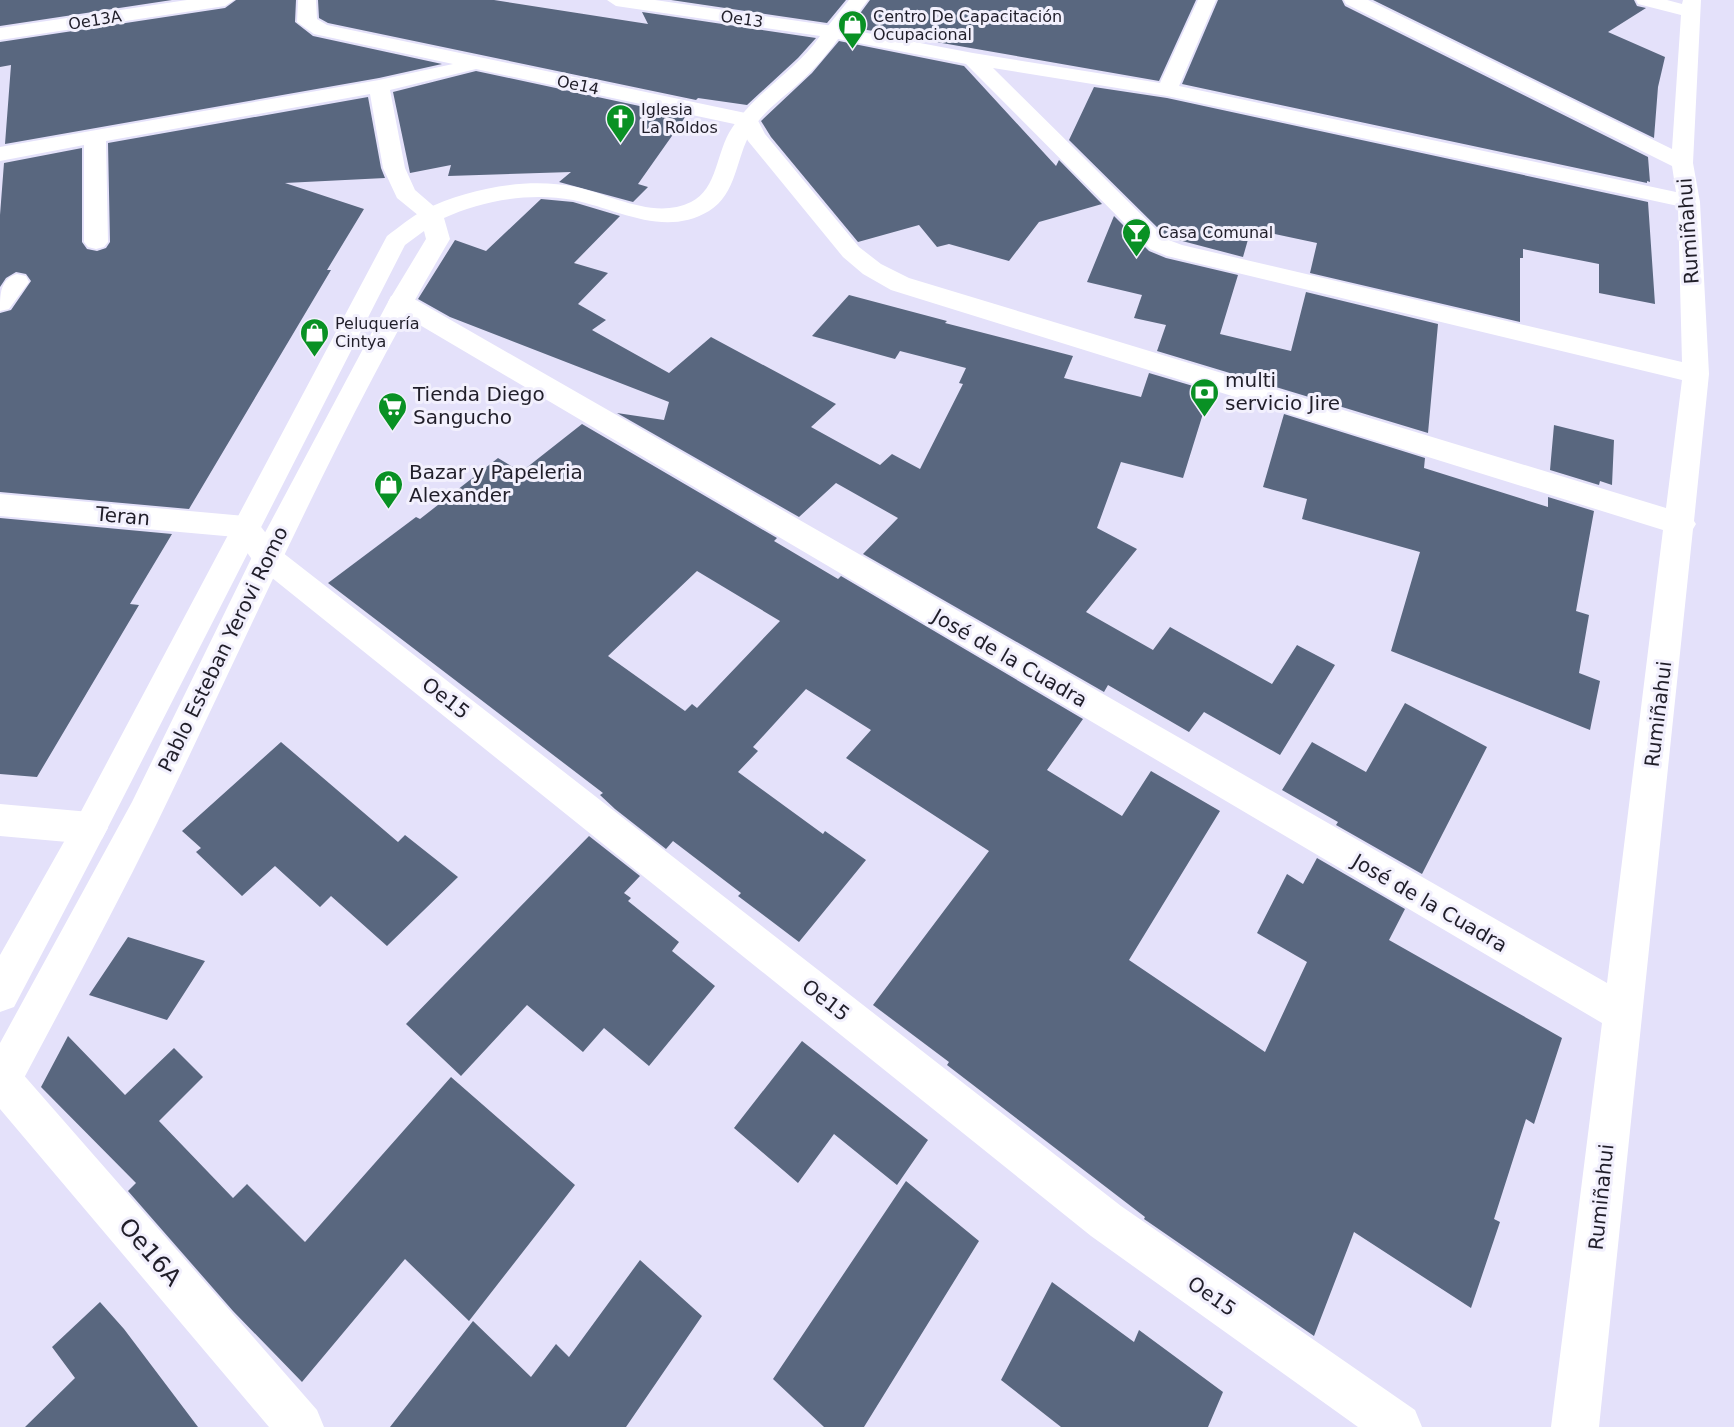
<svg xmlns="http://www.w3.org/2000/svg" width="1734" height="1427" viewBox="0 0 1734 1427" font-family="'DejaVu Sans',sans-serif">
<rect width="100%" height="100%" fill="#e4e1fa"/>
<path fill="#59677f" fill-rule="evenodd" d="M0,0H172L0,26Z
M236,0H296L295,22L313,36L442,64L379,78L5,144L11,65L0,67V42L225,8Z
M318,0H494L648,24L642,12L816,38L798,58L747,105L698,98L696,100L328,23L319,18Z
M671,0H846L827,23Z
M870,0H1196L1159,81L850,27Z
M1218,0H1342L1345,6L1648,157L1650,182L1647,181V183L1182,84Z
M1373,0H1634L1637,6L1646,8L1608,32L1665,57L1658,87L1654,138Z
M839,41L964,66L1056,166L1059,160L1102,204L1039,222L1009,261L949,244L937,247L919,225L858,242L771,137L761,121L812,73Z
M476,71L686,116L638,184L648,187L633,202L559,182L571,172L448,176L451,165L410,173L393,92Z
M1094,87L1167,98L1648,202L1655,304L1599,293V264L1523,249V258H1520V322L1310,273L1317,243L1251,229L1243,257L1167,237L1069,140Z
M368,97L381,168L385,178L285,183L364,209L327,270H331L189,509L0,492V313L11,310L31,281L26,274L16,272L6,278L0,287V215L4,163L82,148V242L87,249L97,251L106,248L110,242L108,143Z
M541,199L573,202L620,216L574,263L608,273L578,304L606,320L592,330L669,373L711,337L836,404L811,427L880,465L892,454L920,469L963,384L959,383L966,368L900,351L895,359L812,336L849,295L947,321L945,323L1073,356L1064,378L1141,397L1149,373L1210,391L1183,478L1121,462L1097,528L1137,549L1086,612L1153,650L1170,627L1272,684L1297,645L1335,665L1280,755L1204,712L1189,732L1108,685L1104,692L863,554L898,518L836,483L799,517L617,413L664,420L669,402L450,317L418,299L455,240L486,251Z
M1114,216L1149,251L1166,258L1238,275L1220,334L1291,351L1306,292L1438,324L1428,433L1157,351L1166,325L1134,318L1142,295L1087,282Z
M1284,414L1425,458L1424,468L1548,507V497L1594,511L1576,611L1589,615L1579,673L1600,681L1590,730L1391,651L1420,552L1302,519L1307,499L1263,487Z
M582,424L777,538L774,541L838,579L841,576L1083,719L1047,770L1122,816L1151,771L1220,811L1129,960L1265,1052L1307,962L1257,933L1287,874L1303,884L1317,858L1405,909L1389,940L1562,1038L1534,1124L1526,1119L1494,1219L1500,1222L1471,1308L1354,1232L1314,1336L1144,1219L1145,1217L947,1065L949,1062L873,1005L989,851L846,758L871,730L806,689L753,747L758,751L738,772L823,834L825,831L866,860L799,942L738,896L741,893L673,841L666,849L615,809L600,795L603,793L328,583L416,517L420,519L498,458L521,472ZM697,571L780,621L697,708L692,704L685,711L608,656Z
M1554,425L1614,440L1612,485L1600,481L1599,485L1550,470Z
M0,518L172,534L130,604L139,605L37,777L0,774Z
M1405,703L1487,747L1422,874L1336,825L1338,822L1282,790L1312,742L1366,772Z
M281,742L398,842L405,835L458,877L387,946L331,896L320,907L275,866L242,896L196,852L201,848L182,831Z
M589,836L640,876L624,893L631,898L628,901L679,942L672,951L715,986L649,1066L604,1028L583,1052L527,1005L461,1076L406,1024Z
M128,937L205,961L167,1020L89,995Z
M68,1036L125,1095L174,1048L203,1077L159,1121L233,1198L247,1184L305,1242L451,1077L575,1185L469,1321L405,1259L302,1382L233,1311L128,1191L136,1183L41,1087Z
M802,1041L928,1140L897,1185L834,1134L798,1183L734,1128Z
M906,1181L979,1241L864,1427H824L773,1379Z
M640,1260L702,1316L626,1427H390L473,1321L531,1377L556,1344L569,1357Z
M1052,1282L1134,1342L1139,1330L1223,1392L1208,1427H1061L1001,1380Z
M100,1302L124,1329L198,1427H25L75,1378L52,1347Z"/>
<g fill="none" stroke-linecap="round" stroke-linejoin="round">
<path fill="#fff" fill-rule="evenodd" d="M187,0H234L225,6L0,40V28Z
M298,0H316L317,19L327,25L755,115L765,134L859,247L881,264L909,278L1666,508L1682,380L1167,256L1150,249L966,64L833,38L823,32L849,0H868L846,29L973,53L1160,83L1198,0H1216L1179,86L1676,192L1672,166L1346,4L1344,0H1368L1672,149L1681,15L1638,4L1636,0H1667L1682,4L1683,0H1701L1693,163L1700,202L1709,374L1694,521L1696,524L1693,529L1599,1427H1551L1602,1023L391,308L388,302L391,296L400,294L409,296L1607,983L1663,530L891,290L863,274L843,257L748,141L739,125L476,69L390,90L405,168L415,190L444,215L440,220H424L397,198L383,168L370,94L106,141L108,242L104,247L96,249L88,247L84,242V145L0,161V147L379,80L453,64L314,34L297,22ZM993,68L1167,96L1678,206L1682,362L1182,245L1166,239Z
M17,274L26,276L29,282L9,309L0,311C0,294 0,279 17,274Z
M0,494L245,516L255,519L278,549L1121,1206L1415,1410L1422,1427H1358L1091,1236L256,565L236,537L0,516Z
M0,804L90,812L102,817L108,828L102,839L90,844L0,836Z
M0,1058L14,1064L317,1410L324,1427H269L0,1109Z"/>
<path fill="#fff" fill-rule="evenodd" d="M607,0H655L833,26L843,32C830,51 816,68 798,84C783,98 761,113 751,132C736,157 737,194 709,211C664,238 618,209 573,200C531,192 483,200 444,218L450,239C339,426 252,627 157,823C112,915 62,1006 14,1097L0,1103V1043L132,802L252,557L388,302L426,239L424,231L405,245L102,839L14,1007L0,1012V955L78,817L387,236C399,227 411,217 424,210C468,188 528,177 576,187C612,195 654,220 691,202C718,189 716,151 732,128C755,92 796,71 820,36L616,6Z"/>
</g>
<defs>
<symbol id="shop-pin" viewBox="-11 -11 22 30"><path d="M0 17L-7.5 6A9.5 9.5 0 1 1 7.5 6Z" fill="#099124" stroke="#f2f0fd"/><path d="M-5-2.5h2.3a2.7 3.5 0 0 1 5.4 0H5L5.5 6h-11ZM-1.5-2.5h3a1.5 2.3 0 0 0-3 0Z" fill="#fff"/></symbol>
<symbol id="church-pin" viewBox="-11 -11 22 30"><path d="M0 17L-7.5 6A9.5 9.5 0 1 1 7.5 6Z" fill="#099124" stroke="#f2f0fd"/><path d="M-1.2-6h2.4v3.5h3.3v2.4h-3.3V6h-2.4V-.1h-3.3v-2.4h3.3Z" fill="#fff"/></symbol>
<symbol id="bar-pin" viewBox="-11 -11 22 30"><path d="M0 17L-7.5 6A9.5 9.5 0 1 1 7.5 6Z" fill="#099124" stroke="#f2f0fd"/><path d="M-6-5H6L.8 .8V4.5H3.5V6h-7V4.5H-.8V.8Z" fill="#fff"/></symbol>
<symbol id="bank-pin" viewBox="-11 -11 22 30"><path d="M0 17L-7.5 6A9.5 9.5 0 1 1 7.5 6Z" fill="#099124" stroke="#f2f0fd"/><path d="M-6-4H6V4H-6ZM0-2.3a2.3 2.3 0 1 0 0 4.6a2.3 2.3 0 1 0 0-4.6Z" fill="#fff"/></symbol>
<symbol id="supermarket-pin" viewBox="-11 -11 22 30"><path d="M0 17L-7.5 6A9.5 9.5 0 1 1 7.5 6Z" fill="#099124" stroke="#f2f0fd"/><path d="M-6-5.5h2.5l.6 2H6L4.5 2H-2.5L-4.4-4H-6ZM-1.5 3.2a1.3 1.3 0 1 0 .1 0ZM3 3.2a1.3 1.3 0 1 0 .1 0Z" fill="#fff"/></symbol>
</defs>
<g fill-rule="evenodd">
<use href="#shop-pin" x="836" y="8" width="33" height="45"/>
<use href="#church-pin" x="604" y="102" width="33" height="45"/>
<use href="#bar-pin" x="1120" y="216" width="33" height="45"/>
<use href="#shop-pin" x="298" y="316" width="33" height="45"/>
<use href="#bank-pin" x="1188" y="376" width="33" height="45"/>
<use href="#supermarket-pin" x="376" y="390" width="33" height="45"/>
<use href="#shop-pin" x="372" y="468" width="33" height="45"/>
</g>
<g text-anchor="middle" dominant-baseline="central" stroke-width="6" stroke-linejoin="round" paint-order="stroke">
<g font-size="16" fill="#201e29" stroke="#f2f0fd" text-anchor="start">
<text x="873" y="16">Centro De Capacitación<tspan x="873" dy="18">Ocupacional</tspan></text>
<text x="641" y="109">Iglesia<tspan x="641" dy="18">La Roldos</tspan></text>
<text x="1158" y="232">Casa Comunal</text>
<text x="335" y="323">Peluquería<tspan x="335" dy="18">Cintya</tspan></text>
</g>
<g font-size="16" fill="#201e29" stroke="#f2f0fd">
<text transform="translate(742 19) rotate(8)">Oe13</text>
<text transform="translate(95 20) rotate(-9)">Oe13A</text>
<text transform="translate(578 85) rotate(12)">Oe14</text>
</g>
<g font-size="20" fill="#201e29" stroke="#f2f0fd">
<text transform="translate(1688 231) rotate(-94)">Rumiñahui</text>
<text transform="translate(123 516) rotate(5)">Teran</text>
<text transform="translate(223 649) rotate(-64)">Pablo Esteban Yerovi Romo</text>
<text transform="translate(1010 658) rotate(30)">José de la Cuadra</text>
<text transform="translate(446 698) rotate(38)">Oe15</text>
<text transform="translate(1658 714) rotate(-83)">Rumiñahui</text>
<text transform="translate(1430 903) rotate(30)">José de la Cuadra</text>
<text transform="translate(826 1000) rotate(38)">Oe15</text>
<text transform="translate(1601 1197) rotate(-84)">Rumiñahui</text>
<text transform="translate(1212 1296) rotate(35)">Oe15</text>
</g>
<g font-size="20" fill="#201e29" stroke="#f2f0fd" text-anchor="start">
<text x="1225" y="380">multi<tspan x="1225" dy="23">servicio Jire</tspan></text>
<text x="413" y="394">Tienda Diego<tspan x="413" dy="23">Sangucho</tspan></text>
<text x="409" y="472">Bazar y Papeleria<tspan x="409" dy="23">Alexander</tspan></text>
</g>
<g font-size="24" fill="#201e29" stroke="#f2f0fd">
<text transform="translate(150 1252) rotate(49)">Oe16A</text>
</g>
</g>
</svg>
